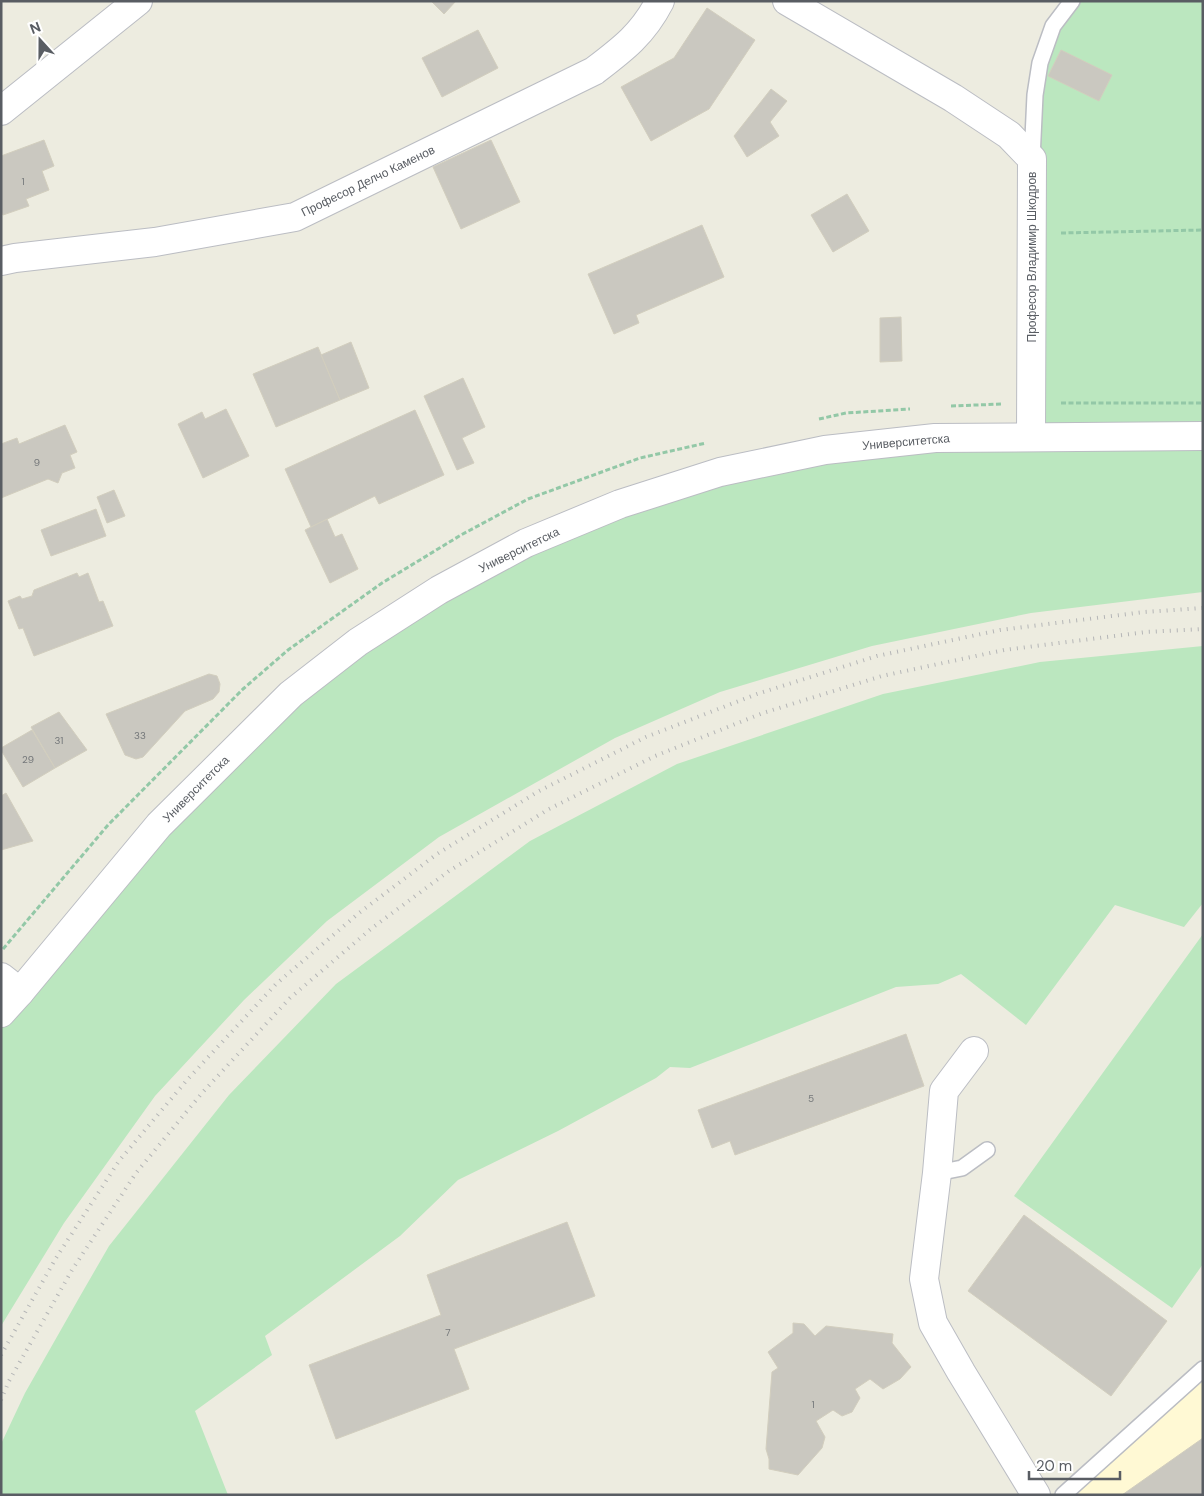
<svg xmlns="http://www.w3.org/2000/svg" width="1204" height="1496" viewBox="0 0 1204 1496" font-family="'DM Sans',sans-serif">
<rect width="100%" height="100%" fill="#edece0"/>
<path fill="#fff9d4" d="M1203,1369V1495H1063Z"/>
<path fill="#bbe7bf" d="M1072,1H1203V592L1031,613L872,646L720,692L615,738L439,837L327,921L244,1000L155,1096L64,1223L1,1326V1013L291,694L439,590L720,472L1031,437L1040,63Z
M1203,646V903L1184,927L1115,905L1026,1025L961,974L938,984L896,987L690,1068L670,1067L656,1078L558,1131L458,1180L400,1236L265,1336L272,1355L195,1411L228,1495H1V1444L25,1393L79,1298L109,1246L229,1095L336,984L530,841L677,764L883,694L1040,662Z
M1203,934V1264L1172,1308L1014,1196Z"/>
<path fill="#cac8c0" stroke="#d2cebe" d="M431,1H456L444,14Z
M707,8L755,40L709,109L651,141L621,87L674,58Z
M478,30L498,68L442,97L422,58Z
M1061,50L1112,75L1099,101L1048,76Z
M771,89L787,101L770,122L779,136L747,157L734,136Z
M44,140L54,166L42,171L49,190L26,199L29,206L3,215L1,211V156Z
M491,140L520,202L461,229L433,167Z
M847,194L869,231L833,252L811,215Z
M702,225L724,277L636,315L639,323L614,334L588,274Z
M901,317L902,361L880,362V318Z
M351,342L369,388L340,400L321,355Z
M318,347L340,400L276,427L253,374Z
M463,378L485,427L462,438L474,463L457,470L424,396Z
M226,409L249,456L203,478L178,424L202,412L205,419Z
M415,410L444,475L379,504L375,496L311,527L285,469Z
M65,425L77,452L70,455L75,468L62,473L58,483L48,479L1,498V444L17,438L19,444Z
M114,490L125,516L107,523L97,497Z
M96,509L106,536L51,556L41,530Z
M327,519L335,537L342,534L358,569L330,583L305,530Z
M77,573L79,577L88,573L99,602L103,601L113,626L34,656L23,628L19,629L8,601L20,596L22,599L32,596L34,590Z
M209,674L217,676L220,684L219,692L213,699L185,711L143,757L136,759L125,755L106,714Z
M59,712L87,750L55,768L31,727Z
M32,730L55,768L23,787L1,750V748Z
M6,793L33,841L1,850V796Z
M906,1034L924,1086L735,1155L730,1141L712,1148L698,1110Z
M1024,1215L1167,1321L1111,1396L968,1291Z
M567,1222L595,1296L454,1349L469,1389L336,1439L309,1365L441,1315L427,1275Z
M793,1323L804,1324L815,1336L826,1326L893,1334L892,1343L911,1367L900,1379L883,1389L870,1379L855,1389L860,1398L852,1412L842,1416L833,1410L816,1421L825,1437L822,1448L798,1475L769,1469V1459L766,1449L772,1372L778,1368L768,1352L793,1333Z
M1203,1438V1495H1122Z"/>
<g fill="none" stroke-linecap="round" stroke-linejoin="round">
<defs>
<path id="service" d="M1032,159L1035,95L1040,63L1053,26L1072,1
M937,1173L962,1168L987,1150
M1063,1495L1203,1369"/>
<path id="minor" d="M787,1L953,98L1009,135L1032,159L1031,437
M1,111L138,1
M1,261L15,258L155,242L295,217L594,71C623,49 643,34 660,1
M1,977L20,992
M974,1051L944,1091L937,1173L924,1279L933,1323L961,1372L1036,1495"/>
<path id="tertiary" d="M1,1013L20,992L159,825L291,694L358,642L439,590L526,543L620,504L720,472L825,450L935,438L1203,436"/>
</defs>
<use href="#service" stroke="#bbbdc3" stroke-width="18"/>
<use href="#minor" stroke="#bbbdc3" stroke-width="30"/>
<use href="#tertiary" stroke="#bbbdc3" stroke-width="30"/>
<path stroke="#93c8a7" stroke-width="3" stroke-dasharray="5 2.5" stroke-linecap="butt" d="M1061,233L1203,230
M1061,403H1203
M951,406L1002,404
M819,419L846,413L910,409
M3,949L108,825L243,689L288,650L382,583L461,535L528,499L640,458L706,443"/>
<use href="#service" stroke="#fff" stroke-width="15"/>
<use href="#minor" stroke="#fff" stroke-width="28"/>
<use href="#tertiary" stroke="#fff" stroke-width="28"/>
<path stroke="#b4b5b6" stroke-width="4" stroke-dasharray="1 6" stroke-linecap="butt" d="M1,1355L56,1258L119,1161L187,1080L276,984L359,913L437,854L539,791L646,737L757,694L877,656L1000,630L1144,612L1203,608
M1,1400L9,1381L72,1270L136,1173L202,1093L290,998L372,928L449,871L549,809L655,756L763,713L882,676L1004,650L1146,632L1203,629"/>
</g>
<g text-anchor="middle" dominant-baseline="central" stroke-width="4" stroke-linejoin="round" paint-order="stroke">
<g font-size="10" fill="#75787a">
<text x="23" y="181">1</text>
<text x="37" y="462">9</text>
<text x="140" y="735">33</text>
<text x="59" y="740">31</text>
<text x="28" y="759">29</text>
<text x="811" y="1098">5</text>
<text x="448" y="1332">7</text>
<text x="813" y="1404">1</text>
</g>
<g font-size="12" fill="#595d63" stroke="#fff">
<text transform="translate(368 181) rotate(-26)">Професор Делчо Каменов</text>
<text transform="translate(1032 257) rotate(-90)">Професор Владимир Шкодров</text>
<text transform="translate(906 442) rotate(-5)">Университетска</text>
<text transform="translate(519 550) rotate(-26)">Университетска</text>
<text transform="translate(196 789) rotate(-45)">Университетска</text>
</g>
</g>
<rect width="1204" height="1496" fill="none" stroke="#595d63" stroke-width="5"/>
<g transform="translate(40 40) rotate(339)" stroke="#ffffff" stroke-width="4" paint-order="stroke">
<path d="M0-4L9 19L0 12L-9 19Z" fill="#595d63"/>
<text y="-8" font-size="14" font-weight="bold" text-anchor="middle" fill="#595d63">N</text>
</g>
<path d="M1029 1471v8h91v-8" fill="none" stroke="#595d63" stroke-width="2.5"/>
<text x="1036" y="1471" font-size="15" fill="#595d63" stroke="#ffffff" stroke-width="4" paint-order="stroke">20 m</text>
</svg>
